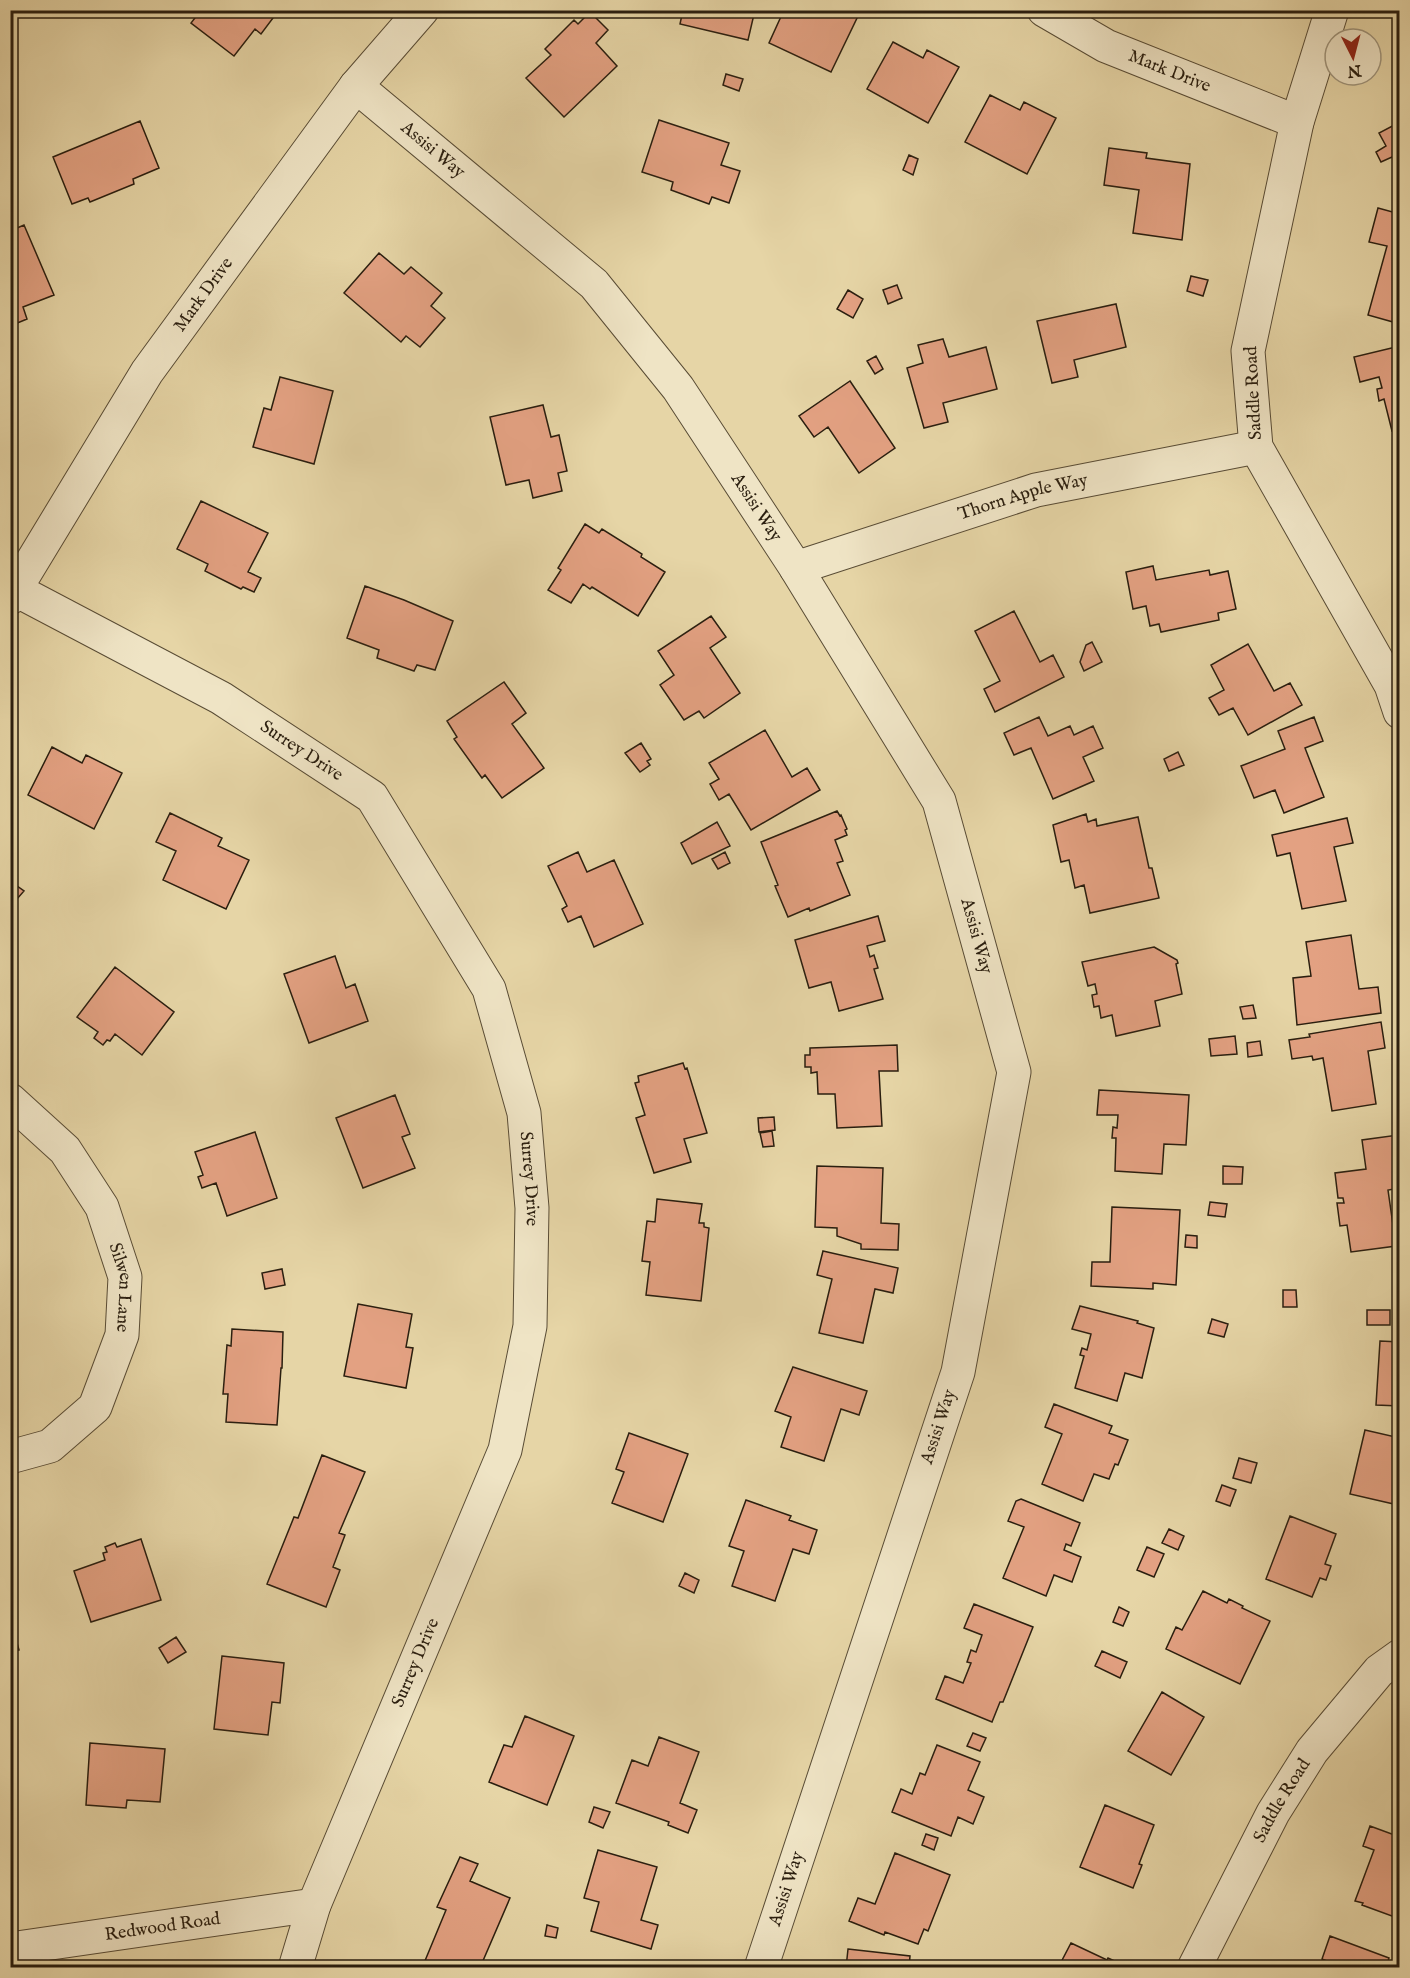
<svg xmlns="http://www.w3.org/2000/svg" width="1410" height="1978" viewBox="0 0 1410 1978" font-family="'IM FELL English',serif">
<rect width="100%" height="100%" fill="#e6d5a6"/>
<filter id="stains"><feTurbulence type="fractalNoise" baseFrequency=".00333" numOctaves="4"/><feColorMatrix values="0 0 0 0 .2 0 0 0 0 .09 0 0 0 0 .02 0 0 0 .5 -.17"/></filter>
<radialGradient id="worn" r=".72"><stop offset=".6" stop-color="#630" stop-opacity="0"/><stop offset="1" stop-color="#630" stop-opacity=".3"/></radialGradient>
<path fill="#e3a182" stroke="#2a1e0f" stroke-width="1.5" d="M201,10H279L261,34L255,29L234,56L191,23Z
M683,10H755L748,40L680,24Z
M784,10H846L858,16L831,72L769,43Z
M590,12L608,30L596,43L617,66L564,117L526,78L551,55L545,49L574,20L578,24Z
M893,42L923,58L927,50L959,67L928,123L867,89Z
M726,74L743,79L739,91L723,85Z
M990,95L1020,110L1024,102L1056,118L1027,174L965,142Z
M659,120L729,143L721,165L740,171L729,203L712,197L709,204L671,190L673,182L642,172Z
M140,121L159,168L133,179L134,184L90,202L88,198L72,204L53,157Z
M1400,122V162L1396,164L1392,157L1381,162L1376,152L1386,146L1379,133Z
M1109,148L1147,153L1146,158L1190,164L1182,240L1133,233L1139,190L1104,185Z
M909,155L918,159L913,175L903,170Z
M1378,208L1400,214V307L1397,306L1393,322L1368,315L1387,246L1369,242Z
M24,225L54,295L23,307L27,319L15,324L14,320L10,322V231Z
M379,253L404,274L411,267L442,293L431,306L445,318L420,347L406,336L401,342L344,293Z
M1191,276L1208,280L1203,296L1187,291Z
M897,285L902,298L888,304L883,290Z
M848,290L863,299L853,318L837,309Z
M1116,304L1126,347L1074,360L1078,377L1052,383L1037,321Z
M943,339L949,357L986,347L997,389L943,403L948,422L924,428L907,368L923,363L918,345Z
M1400,346V429L1392,431L1384,399L1379,401L1377,389L1382,388L1379,377L1360,382L1354,357Z
M876,356L883,369L875,374L867,361Z
M280,377L333,391L314,464L253,447L264,408L271,410Z
M850,381L895,448L859,473L828,427L814,437L799,416Z
M543,405L551,437L559,435L567,471L558,473L562,491L533,498L529,480L506,485L490,417Z
M201,501L268,533L248,572L261,578L254,592L243,587L241,589L205,571L208,564L177,549Z
M585,524L599,533L602,529L642,554L641,557L665,572L638,616L592,587L590,589L583,584L571,603L548,590L561,570L558,568Z
M1153,566L1156,580L1209,570L1210,575L1228,571L1236,609L1218,613L1219,620L1161,632L1159,624L1150,626L1146,606L1133,609L1126,572Z
M365,586L404,600L453,621L435,670L417,665L414,671L377,658L379,650L347,638Z
M1014,611L1040,662L1053,655L1064,677L995,712L984,689L1000,681L975,631Z
M711,616L726,637L710,648L740,693L704,718L699,711L684,720L660,685L674,675L658,651Z
M1092,642L1102,662L1084,671L1080,662L1086,645Z
M1248,644L1274,691L1290,683L1302,705L1248,735L1233,708L1219,715L1209,698L1224,690L1211,665Z
M504,682L526,713L512,724L544,768L502,798L485,775L482,778L454,739L457,737L447,721Z
M1039,717L1048,736L1070,726L1074,735L1093,726L1103,748L1083,757L1094,781L1053,799L1031,748L1014,755L1004,733Z
M1314,717L1323,741L1305,748L1324,797L1284,813L1275,790L1254,798L1241,766L1285,749L1278,731Z
M765,730L792,777L807,768L820,790L751,830L729,794L719,800L710,784L719,779L709,763Z
M641,743L651,759L647,761L650,765L640,772L625,753Z
M52,747L82,763L86,755L122,773L94,829L28,795Z
M1178,752L1184,765L1169,771L1164,759Z
M837,811L840,816L841,815L847,829L845,830L847,835L835,840L843,861L837,863L850,895L810,911L809,908L788,917L775,886L778,885L761,842Z
M170,813L222,838L218,846L249,860L226,909L163,880L176,851L156,842Z
M1086,814L1088,822L1096,819L1097,826L1138,817L1149,868H1152L1159,898L1090,913L1084,885L1075,888L1069,860L1061,862L1053,825Z
M1347,818L1353,843L1334,847L1346,901L1302,909L1290,853L1277,856L1272,835Z
M717,822L730,846L692,864L681,843Z
M578,852L587,872L614,860L643,924L594,947L581,916L568,922L562,909L567,906L548,866Z
M725,852L730,863L718,869L712,859Z
M10,881L24,891L10,907Z
M878,916L885,941L867,946L870,957L874,955L878,968L874,969L883,999L839,1011L831,982L809,988L795,940Z
M1351,935L1359,989L1378,987L1381,1013L1297,1025L1293,978L1311,976L1306,942Z
M1154,947L1177,960L1178,963L1176,964L1182,994L1155,1001L1160,1026L1116,1036L1112,1015L1101,1018L1099,1006L1094,1007L1092,995L1097,994L1095,984L1088,986L1082,962Z
M335,956L346,988L355,984L368,1021L309,1043L284,974Z
M115,967L174,1012L142,1055L115,1034L110,1041L107,1040L103,1045L94,1038L98,1032L77,1017Z
M1253,1005L1256,1018L1243,1019L1240,1007Z
M1381,1022L1385,1048L1368,1051L1376,1104L1332,1111L1323,1058L1313,1060L1312,1056L1292,1059L1289,1040L1310,1037L1309,1034Z
M1235,1036L1237,1054L1211,1056L1209,1039Z
M1260,1041L1262,1055L1248,1057L1247,1043Z
M897,1045L898,1071H879L882,1126L837,1128L835,1094H818L817,1072L811,1073V1067H805V1055H810V1048Z
M683,1063L685,1069L687,1068L707,1133L684,1139L691,1162L654,1173L636,1118L645,1115L635,1083L639,1082L638,1076Z
M1099,1090L1189,1095L1186,1145L1164,1144L1162,1174L1115,1171L1116,1138H1112L1113,1127L1117,1128L1118,1115H1097Z
M395,1095L410,1134L402,1137L415,1168L363,1188L336,1118Z
M774,1117L775,1130L759,1132L758,1118Z
M772,1131L774,1146L763,1147L760,1133Z
M255,1132L277,1198L227,1216L216,1183L202,1188L198,1177L203,1175L195,1152Z
M1398,1135L1400,1188L1388,1190L1396,1246L1351,1252L1347,1225L1340,1226L1337,1203H1344L1343,1198H1338L1335,1173L1366,1169L1362,1140Z
M817,1166L883,1168L881,1223L899,1224L898,1250L861,1249V1244L837,1236V1228L815,1227Z
M1223,1166L1243,1167L1242,1184H1223Z
M657,1199L702,1204L699,1223H704V1227L709,1228L701,1301L646,1295L650,1262L642,1261L647,1221L655,1222Z
M1210,1202L1227,1204L1225,1217L1208,1215Z
M1112,1207L1180,1210L1176,1285L1153,1283V1289L1091,1286L1092,1262H1110Z
M1186,1235L1197,1236V1248L1185,1247Z
M823,1251L898,1268L893,1293L875,1289L863,1343L819,1333L832,1279L817,1275Z
M282,1269L285,1285L265,1289L262,1273Z
M1283,1290H1296L1297,1307H1283Z
M358,1304L412,1314L406,1347L413,1348L406,1388L344,1376Z
M1080,1306L1138,1321L1137,1323L1154,1328L1142,1378L1125,1373L1117,1401L1075,1388L1084,1356L1080,1355L1082,1348L1087,1350L1091,1334L1072,1329Z
M1367,1310H1390V1325H1367Z
M1212,1319L1228,1324L1224,1337L1208,1333Z
M232,1329L283,1332L282,1368H281L277,1425L226,1422L228,1394H223L227,1345L231,1346Z
M1380,1341L1400,1342V1406L1376,1405Z
M793,1367L867,1391L859,1415L841,1409L824,1461L781,1447L791,1417L775,1411Z
M1054,1404L1112,1426L1109,1433L1128,1440L1118,1465L1115,1464L1109,1479L1094,1474L1083,1501L1042,1484L1062,1434L1045,1427Z
M1365,1430L1400,1438L1398,1505L1350,1494Z
M629,1433L688,1454L663,1522L612,1503L624,1472L616,1469Z
M322,1455L365,1472L339,1533L345,1535L333,1567L340,1570L326,1607L267,1584L294,1517L298,1518Z
M1239,1458L1257,1463L1251,1483L1233,1478Z
M1222,1485L1236,1490L1230,1506L1216,1501Z
M1021,1499L1080,1523L1071,1546L1066,1544L1064,1550L1081,1557L1072,1582L1054,1575L1046,1596L1003,1578L1024,1527L1008,1521L1016,1501Z
M746,1500L791,1516L789,1520L817,1530L809,1554L793,1549L775,1601L732,1586L744,1551L729,1546Z
M1290,1516L1336,1534L1325,1564L1331,1566L1326,1580L1320,1578L1312,1597L1266,1579Z
M1169,1529L1184,1536L1178,1550L1162,1543Z
M141,1539L161,1600L91,1622L74,1571L105,1560L103,1553L107,1552L105,1547L115,1543L117,1547Z
M1147,1547L1164,1554L1154,1577L1137,1570Z
M685,1573L699,1580L694,1593L679,1586Z
M1203,1591L1227,1603L1229,1599L1243,1606L1242,1608L1270,1621L1240,1684L1166,1649L1176,1627L1182,1630Z
M974,1604L1033,1627L1003,1702H1000L992,1722L936,1699L945,1676L963,1683L971,1663L967,1662L971,1650L976,1652L982,1635L964,1628Z
M1119,1607L1129,1612L1123,1626L1113,1622Z
M14,1632L19,1650L10,1652V1633Z
M176,1637L186,1652L168,1663L159,1648Z
M1102,1651L1127,1662L1120,1678L1095,1666Z
M222,1656L284,1663L280,1703L272,1702L268,1735L214,1729Z
M1162,1692L1204,1717L1171,1775L1128,1751Z
M525,1716L574,1736L547,1805L489,1782L504,1745L512,1747Z
M973,1733L986,1738L980,1751L967,1746Z
M659,1737L699,1752L680,1803L697,1810L688,1833L668,1825L669,1822L616,1803L632,1760L648,1766Z
M90,1743L165,1749L160,1802L127,1800L126,1808L86,1805Z
M937,1745L980,1762L968,1790L984,1797L973,1824L958,1817L951,1836L892,1812L901,1789L912,1794L920,1773L925,1775Z
M1105,1805L1154,1825L1139,1864L1142,1865L1133,1888L1080,1867Z
M594,1807L610,1812L603,1828L589,1822Z
M1370,1826L1400,1837V1919L1362,1905L1363,1903L1355,1901L1374,1850L1363,1846Z
M926,1834L938,1838L934,1850L922,1845Z
M598,1850L657,1867L641,1920L658,1925L651,1949L591,1931L599,1902L584,1898Z
M895,1853L950,1875L928,1931L924,1929L918,1944L885,1932L884,1935L849,1921L858,1898L875,1904Z
M460,1857L478,1864L470,1881L510,1898L482,1963L479,1962L477,1968H422L446,1910L437,1907Z
M547,1925L558,1928L556,1938L545,1936Z
M1330,1936L1389,1958L1386,1968H1333L1334,1964L1322,1959Z
M1071,1943L1107,1960L1108,1958L1121,1964L1120,1968H1058Z
M848,1949L910,1956L909,1968H846Z"/>
<g fill="none" stroke-linecap="round" stroke-linejoin="round">
<defs>
<g id="street">
<path id="s1" d="M1044,10L1106,46L1297,122"/>
<path d="M1332,10L1297,122L1248,351L1256,447L1391,685L1400,712"/>
<path id="s2" d="M356,86L594,284L678,388L796,568L939,801L1014,1072L958,1372L761,1968"/>
<path id="s3" d="M796,568L1036,490L1256,447"/>
<path id="s4" d="M16,590L221,698L372,797L489,989L524,1113L532,1208L530,1326L505,1450L314,1905L295,1968"/>
<path id="s5" d="M10,598L147,372L356,86L422,10"/>
<path id="s6" d="M10,1100L65,1150L102,1207L125,1277L122,1335L95,1407L50,1446L10,1457"/>
<path id="s7" d="M10,1949L314,1905"/>
<path id="s8" d="M1194,1968L1273,1813L1312,1751L1379,1671L1400,1656"/>
</g>
</defs>
<use href="#street" stroke="#594c35" stroke-width="35"/>
<use href="#street" stroke="#efe4c5" stroke-width="33"/>
</g>
<g text-anchor="middle" dominant-baseline="central" stroke-width="5" stroke-linejoin="round" paint-order="stroke">
<g font-size="18" fill="#2a1e0f" stroke="#efe4c5">
<text stroke="none"><textPath href="#s1" startOffset="140">Mark Drive</textPath></text>
<text stroke="none"><textPath href="#s2" startOffset="100">Assisi Way</textPath></text>
<text stroke="none"><textPath href="#s5" startOffset="360">Mark Drive</textPath></text>
<text transform="translate(1254 393) rotate(-93)">Saddle Road</text>
<text stroke="none"><textPath href="#s3" startOffset="238">Thorn Apple Way</textPath></text>
<text stroke="none"><textPath href="#s2" startOffset="586">Assisi Way</textPath></text>
<text stroke="none"><textPath href="#s4" startOffset="328">Surrey Drive</textPath></text>
<text stroke="none"><textPath href="#s2" startOffset="1072">Assisi Way</textPath></text>
<text stroke="none"><textPath href="#s4" startOffset="832">Surrey Drive</textPath></text>
<text stroke="none"><textPath href="#s6" startOffset="226">Silwen Lane</textPath></text>
<text transform="translate(939 1427) rotate(-72)">Assisi Way</text>
<text transform="translate(416 1663) rotate(-67)">Surrey Drive</text>
<text stroke="none"><textPath href="#s8" startOffset="189">Saddle Road</textPath></text>
<text transform="translate(787 1889) rotate(-72)">Assisi Way</text>
<text stroke="none"><textPath href="#s7" startOffset="154">Redwood Road</textPath></text>
</g>
</g>
<rect width="1410" height="1978" fill="none" stroke="#e6d5a6" stroke-width="36"/>
<rect x="12" y="12" width="1386" height="1954" fill="none" stroke="#2a1e0f" stroke-width="3"/>
<rect x="18" y="18" width="1374" height="1942" fill="none" stroke="#2a1e0f" stroke-width="1.5"/>
<g transform="translate(1353 57) rotate(174)"><circle r="28" fill="#efe4c5" stroke="#a0957c" stroke-width="1.5"/>
<path d="M0-4.5L10 22L0 15L-10 22Z" fill="#8f2418"/>
<text y="-9" font-size="16" font-weight="bold" text-anchor="middle" fill="#2a1e0f">N</text>
</g>
<rect width="100%" height="100%" filter="url(#stains)"/>
<rect width="100%" height="100%" fill="url(#worn)"/>
</svg>
